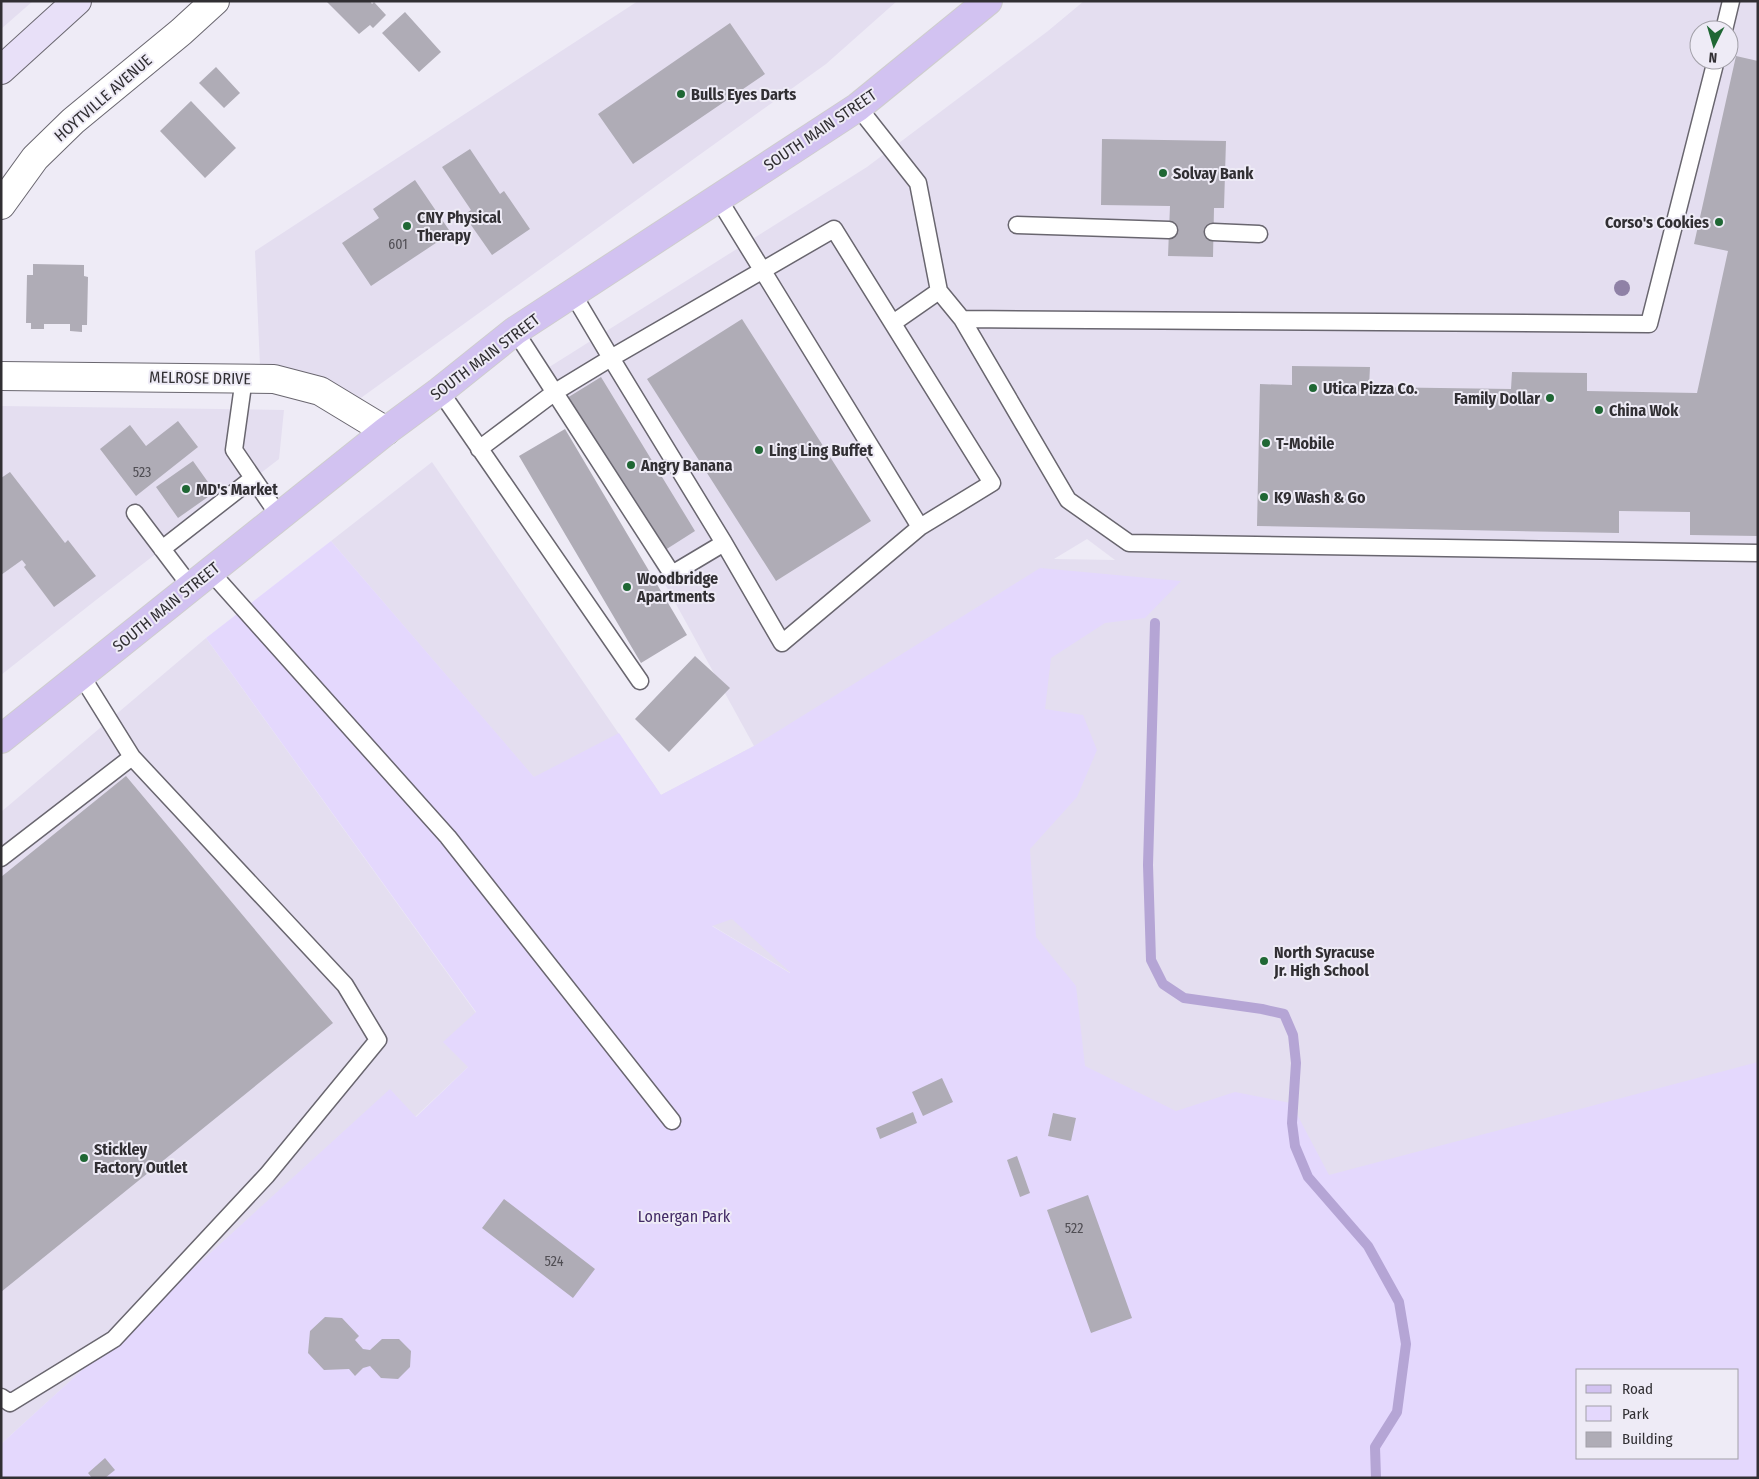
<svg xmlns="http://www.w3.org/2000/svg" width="1759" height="1479" viewBox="0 0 1759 1479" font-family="'Fira Sans Condensed',sans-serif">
<rect width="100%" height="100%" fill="#eeebf6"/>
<path fill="#e4def0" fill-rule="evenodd" d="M1,1H33L1,29Z
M638,1H897L826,64L358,400L260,366L255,251Z
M1084,1H1758V1478H1115L905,1042L635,879L590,843L331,541L432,462L661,795L754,746L649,555L535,376L867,167L1048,31ZM1699,30H1729V60H1699ZM1087,539L1115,560L1054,559ZM1578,1370H1738V1458H1578Z
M1,406L284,410L279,459L96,600L1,675Z
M206,638L476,1013L468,1067L415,1117L390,1090L1,1444V812Z"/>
<path fill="#e4d8fd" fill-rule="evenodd" d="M331,541L534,777L619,733L661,795L754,746L1040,568L1181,581L1145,618L1105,623L1051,658L1045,709L1083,715L1097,750L1077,797L1030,849L1036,937L1076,986L1085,1066L1176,1111L1235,1092L1291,1103L1329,1175L1758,1062V1478H1V1444L390,1089L416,1117L468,1067L443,1042L476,1012L206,638ZM732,919L790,972V973L712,926ZM1578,1370H1738V1458H1578Z"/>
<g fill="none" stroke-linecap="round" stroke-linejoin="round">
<path stroke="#b5a5d5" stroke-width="10" d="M1155,623L1148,865L1151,960L1163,984L1184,998L1262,1009L1284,1014L1293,1035L1296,1063L1292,1123L1295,1146L1308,1177L1368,1246L1399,1302L1406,1344L1397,1412L1375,1447L1376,1478"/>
</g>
<path fill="#afacb6" d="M326,1H370L372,4L374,2L386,15L373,28L370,25L359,34Z
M405,12L441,52L419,72L382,33Z
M730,23L765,74L633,164L598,114Z
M1736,56L1758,61V536L1690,535V512L1619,511V533L1257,526L1260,384L1292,385V366L1370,367L1369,387L1511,389L1512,372L1587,373V391L1697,393L1728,251L1694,244Z
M216,67L240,93L224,108L199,83Z
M191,101L236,148L205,178L160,131Z
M1102,139L1226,141L1224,208H1214L1213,257L1168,256L1170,206L1101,205Z
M470,149L500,194L504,191L530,229L492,255L464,215L471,210L442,167Z
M415,180L451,233L371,286L342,243L379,218L373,209Z
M33,264L84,265V276L88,277L87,325H82V332L70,331V324H44V329H31V323H26L27,275H33Z
M742,319L871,521L776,581L647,379Z
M601,377L695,531L662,552L567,398Z
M178,421L198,447L136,496L100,449L130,425L146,446Z
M565,429L687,635L641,663L519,456Z
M193,461L215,492L178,518L156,487Z
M10,472L65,543L68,540L96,576L54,607L24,567L26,565L22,560L1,575V478Z
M695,656L730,688L669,752L635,719Z
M126,776L333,1023L1,1292V877Z
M942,1078L953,1102L923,1116L912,1092Z
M913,1112L917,1123L880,1139L876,1128Z
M1053,1113L1076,1118L1071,1141L1048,1136Z
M1017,1156L1030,1193L1020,1197L1007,1160Z
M1088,1195L1132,1318L1091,1333L1047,1210Z
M504,1199L595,1269L573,1298L482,1228Z
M325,1317L342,1318L359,1336L355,1340L363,1349L370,1350L382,1339H399L411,1351L410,1367L398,1379L381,1378L370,1366L363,1368L355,1376L349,1369L324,1370L308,1353L310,1331Z
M105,1458L115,1470L105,1478H92L88,1473Z"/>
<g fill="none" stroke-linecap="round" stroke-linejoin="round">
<defs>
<path id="lane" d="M1724,30L1731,1
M858,107L918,183L939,291L962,319L1649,324L1716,60
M1017,225L1169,230
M1213,232L1259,234
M573,294L611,358L834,229L992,483L920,527L718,198
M962,319L1068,500L1129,543L1758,553
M893,323L939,291
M515,331L672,574L724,543
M244,378L234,450L279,516
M440,391L640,681
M479,449L555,392L611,358L724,543L782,643L920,527
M135,513L191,587
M162,549L253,478
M210,571L448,837L672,1121
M1,858L132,757
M1,1397L10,1403L114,1339L267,1175L378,1040L345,985L132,757L81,675"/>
<path id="street" d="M1,205L35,158L73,121L181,32L215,1
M1,376L274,379L320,391L386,431"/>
<path id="secondary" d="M1,70L77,1"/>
<path id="primary" d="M1,739L386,431L440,391L515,331L858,107L988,1"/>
</defs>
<use href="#lane" stroke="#69666f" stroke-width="19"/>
<use href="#street" stroke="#69666f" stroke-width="30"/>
<use href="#secondary" stroke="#69666f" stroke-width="30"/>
<use href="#primary" stroke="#cecdce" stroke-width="30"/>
<use href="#lane" stroke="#fff" stroke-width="16"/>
<use href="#street" stroke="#fff" stroke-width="28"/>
<use href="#secondary" stroke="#e8e0f8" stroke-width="28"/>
<use href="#primary" stroke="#d2c2f1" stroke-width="28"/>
</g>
<circle fill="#8f81a6" cx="1622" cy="288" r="8"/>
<g fill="#1f6734" stroke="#eeebf6" stroke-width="2">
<circle cx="681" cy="94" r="5"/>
<circle cx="1163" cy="173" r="5"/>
<circle cx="1719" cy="222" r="5"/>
<circle cx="407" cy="226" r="5"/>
<circle cx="1313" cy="388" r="5"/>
<circle cx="1550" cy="398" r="5"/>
<circle cx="1599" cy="410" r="5"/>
<circle cx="1266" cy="443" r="5"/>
<circle cx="759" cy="450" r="5"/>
<circle cx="631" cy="465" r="5"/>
<circle cx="186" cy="489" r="5"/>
<circle cx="1264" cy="497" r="5"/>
<circle cx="627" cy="587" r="5"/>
<circle cx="1264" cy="961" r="5"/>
<circle cx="84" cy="1158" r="5"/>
</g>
<g text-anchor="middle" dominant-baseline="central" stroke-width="4" stroke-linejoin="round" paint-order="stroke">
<g font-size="14" fill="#504e54">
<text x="398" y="244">601</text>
<text x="142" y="472">523</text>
<text x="1074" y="1228">522</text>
<text x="554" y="1261">524</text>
</g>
<g font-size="16" font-weight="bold" fill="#312f33" stroke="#eeebf6" text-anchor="start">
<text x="691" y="94">Bulls Eyes Darts</text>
<text x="1173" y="173">Solvay Bank</text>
<text x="417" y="217">CNY Physical<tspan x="417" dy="18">Therapy</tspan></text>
<text x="1709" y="222" text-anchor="end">Corso's Cookies</text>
<text x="1323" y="388">Utica Pizza Co.</text>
<text x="1540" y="398" text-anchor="end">Family Dollar</text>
<text x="1609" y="410">China Wok</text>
<text x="1276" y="443">T-Mobile</text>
<text x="769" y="450">Ling Ling Buffet</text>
<text x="641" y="465">Angry Banana</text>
<text x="196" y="489">MD's Market</text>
<text x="1274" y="497">K9 Wash &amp; Go</text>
<text x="637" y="578">Woodbridge<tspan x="637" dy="18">Apartments</tspan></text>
<text x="1274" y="952">North Syracuse<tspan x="1274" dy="18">Jr. High School</tspan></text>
<text x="94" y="1149">Stickley<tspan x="94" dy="18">Factory Outlet</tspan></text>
</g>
<g font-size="16" fill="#312f33" stroke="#eeebf6">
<text transform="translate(103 98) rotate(-41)">HOYTVILLE AVENUE</text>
<text transform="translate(820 130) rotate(-34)">SOUTH MAIN STREET</text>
<text transform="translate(485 357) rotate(-37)">SOUTH MAIN STREET</text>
<text transform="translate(200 378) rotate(1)">MELROSE DRIVE</text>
<text transform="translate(166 607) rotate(-39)">SOUTH MAIN STREET</text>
</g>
<g font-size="16" fill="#422a65" stroke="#eeebf6">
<text x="684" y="1216">Lonergan Park</text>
</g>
</g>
<rect width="1759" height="1479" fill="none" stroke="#312f33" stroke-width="5"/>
<rect x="1576" y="1369" width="162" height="90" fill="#eeebf6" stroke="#a2a0a8"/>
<rect x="1586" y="1385" width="25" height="8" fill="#d2c2f1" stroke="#a2a0a8"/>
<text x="1622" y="1394" font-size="15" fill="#312f33">Road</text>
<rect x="1586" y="1406" width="25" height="15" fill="#e4d8fd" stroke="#a2a0a8"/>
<text x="1622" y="1419" font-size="15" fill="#312f33">Park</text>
<rect x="1586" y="1432" width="25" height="15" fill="#afacb6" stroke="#a2a0a8"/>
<text x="1622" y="1444" font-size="15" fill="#312f33">Building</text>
<g transform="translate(1714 45) rotate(185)"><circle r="24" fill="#eeebf6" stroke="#a2a0a8"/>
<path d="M0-4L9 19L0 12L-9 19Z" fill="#1f6734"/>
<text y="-8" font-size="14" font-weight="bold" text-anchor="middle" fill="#312f33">N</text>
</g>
</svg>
